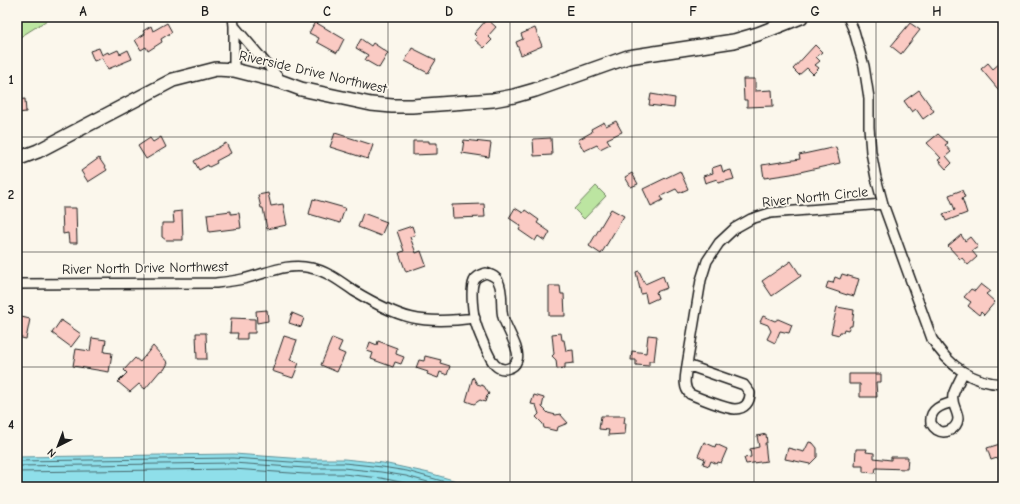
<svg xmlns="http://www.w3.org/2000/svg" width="1020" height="504" viewBox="0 0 1020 504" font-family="'Comic Neue',sans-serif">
<rect width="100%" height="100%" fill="#fbf7ec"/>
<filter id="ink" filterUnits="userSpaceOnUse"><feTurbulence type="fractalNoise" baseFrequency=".025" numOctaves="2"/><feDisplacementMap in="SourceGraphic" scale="8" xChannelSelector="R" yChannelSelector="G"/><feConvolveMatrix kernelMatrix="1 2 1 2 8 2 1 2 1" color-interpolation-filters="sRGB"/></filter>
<g filter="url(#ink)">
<path fill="#bce5a1" stroke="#6c805e" d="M17,17H52L17,39Z
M596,186L606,196L584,219L574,209Z"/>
<path fill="#8fdfea" stroke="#619198" d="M234,454L305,459H344L383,463L429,473L477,487H17V457Z"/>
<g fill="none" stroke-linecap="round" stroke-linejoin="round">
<path stroke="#4a6a6e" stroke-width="1" d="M17,461L233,458L305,463H344L382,467L407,471L463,487
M17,466L233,463L305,468H343L381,472L406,476L446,487
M17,472L233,469L305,474H343L381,478L424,487"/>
</g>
<path fill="#facac3" stroke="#1c1c1c" d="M487,19L496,27L488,36L492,40L484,48L475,40L477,37L474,34Z
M315,22L344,39L337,53L317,42L319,38L309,33Z
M167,23L172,32L161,39L162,42L148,51L146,47L141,50L135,40L145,34L143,31L151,26L153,31Z
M910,23L920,30L901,54L891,46Z
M535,28L542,46L521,55L516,42L523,39L521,34Z
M361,39L371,46L373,43L388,53L379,68L365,60L368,55L356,48Z
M815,45L822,52L816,57L820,61L815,65L819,68L813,74L807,68L799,75L793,69Z
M99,48L102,55L108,52L109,54L118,50L120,54L128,50L132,59L108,69L102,58L94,61L90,51Z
M412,48L436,60L428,73L405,61Z
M988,63L993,69L1000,63L1003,66V95L981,69Z
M743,79H755V91L772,90L773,106L747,107V100H744Z
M919,90L934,111L923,119L916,109L912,112L904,101Z
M651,94L675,98L674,108L649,105Z
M25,99L26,112L17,113V100Z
M616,121L622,132L607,139L610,144L600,149L597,145L584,151L578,140L592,132L591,129L604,122L606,126Z
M335,133L373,145L368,159L330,147Z
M938,134L948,143L945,145L951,152L946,156L952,163L946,169L938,160L941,158L927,143Z
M161,137L166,147L146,159L138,146L150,138L153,142Z
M551,138L552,155L534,156L533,139Z
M464,140L491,143L489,157L462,153Z
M413,141H429V143H437V154L413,155Z
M226,143L231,153L216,161L217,163L209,167L208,165L199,170L194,161Z
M836,147L840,163L791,174L764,178L762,165L800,159L799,155Z
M99,158L107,170L88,182L81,171Z
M721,165L723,172L731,170L734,179L718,183L717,179L705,183L703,176L713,173L712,168Z
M680,171L688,189L679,193L676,189L661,196L663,200L651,206L643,189Z
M632,173L638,184L631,187L625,177Z
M962,190L965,197L962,198L967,213L946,221L943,214L955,210L949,195Z
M268,193L271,206L283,204L287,225L267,229L263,208H261L258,195Z
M313,199L345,208L340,223L309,214Z
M484,204L485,217L453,218L452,205Z
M62,208H76L77,243H69L68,233L63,234Z
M515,208L523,213L525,210L539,220L537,223L550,232L545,241L538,236L535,241L519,230L521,226L509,218Z
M611,209L624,216L601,254L589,246Z
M182,211L183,240H166L162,237V223H174L173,212Z
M231,211V214L239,213L241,228L209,232L207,214Z
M363,213L387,222L381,236L358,227Z
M412,226L415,235L410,237L416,253L421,251L426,265L406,272L399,253L404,251L397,231Z
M961,235L965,241L970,237L978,247L972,251L977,257L968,265L962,258L960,259L948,246Z
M791,261L801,276L772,296L762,281Z
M639,271L645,284L663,276L667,288L656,292L658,298L647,303L645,293L641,294L636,272Z
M842,274L859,279L854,296L847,294V295L826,288L828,282L833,283L835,277L840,279Z
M981,284L990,291L986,294L995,302L984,315L981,312L979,315L968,306L971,302L964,297L971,289L975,291Z
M549,286H560L561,294H564L565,316H549Z
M837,307L854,310L852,326H850L848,330L844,329L843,332H840L839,335L831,333Z
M267,310L268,321L257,323L256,311Z
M292,313L304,318L301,327L289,323Z
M17,316L30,319L26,339L17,337Z
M763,316L775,321L778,319L792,325L789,333L780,331L775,343L767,339L771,331L768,325L760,322Z
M231,318L255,319V333H247V339H237L238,333H230Z
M61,320L81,334L71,347L52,333Z
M196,333H206L207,359H197Z
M561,333L562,340H564L566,351L573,350L574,363L565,364V368L557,369L556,360L552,356L554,354L552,334Z
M648,335L657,336L654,361H649V366L636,365V360H631L632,351L646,353Z
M284,336L297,340L290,360L299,363L293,378L272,371Z
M92,338L106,340L104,352L112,353L109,372L73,366L76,349L90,351Z
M332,338L342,342L338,351L345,354L337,372L321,365Z
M378,341L397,348L396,354L404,357L401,364L395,362L393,367L371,359L373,353L367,351L370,342L377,345Z
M153,346L168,363L164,370L160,371L145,389L139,384L130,392L118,382L127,373L124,370L135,358L140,362Z
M425,356L441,360L440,363L450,366L447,375L440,372L438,378L427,374L428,372L416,368L419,360L424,361Z
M849,374H881V382H876L877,397H860V384H849Z
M473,377L477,384L484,386L489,394L487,396L485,402L480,400L474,404L466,401Z
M534,395L544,398L542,407L548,413L556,415L560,414L568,423L558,427L557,431L544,428L543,424L536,417L539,414L536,405L531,404Z
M601,416H625L624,423H626L625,434L608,435L609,430L599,429Z
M766,434L767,443H765L767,461L746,464L744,458L751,457L750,449L759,447L757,436Z
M704,442L715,447L716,444L727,449L721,463L718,462L717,464L711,461L709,466L703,464L705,459L698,456Z
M809,442L813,443L817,448V457L810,464L785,459L788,448L804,452Z
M1003,443V456L991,460L987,448Z
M856,449H867L866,452L874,453V458L891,460V457H908L907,469L876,468L875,473L863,472V466H855Z"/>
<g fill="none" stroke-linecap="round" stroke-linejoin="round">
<defs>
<path id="street" d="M233,17L234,26V70
M848,17L854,31L864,66L869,98V127L871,152L876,178L883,204L932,339C948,365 972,383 1003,384
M234,26L282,82
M486,273C491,275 496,276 498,281C504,292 500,306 503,317C506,328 521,350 517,360C514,369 502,372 495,365C490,360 478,331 476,324C473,315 470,290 474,281C476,276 481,275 486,273Z
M17,284L216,283C225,282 234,281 243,279C266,274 287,262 311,268C327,271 341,282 354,291C401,319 420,325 475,318
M687,365L701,280L707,261L719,243L735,228L751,219L770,213L883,204
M687,365L744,385L750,393C750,402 745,409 735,409C727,409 699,398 690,394C682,387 686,374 687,365Z
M953,402C942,405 929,409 931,423C932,425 934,428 937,430C945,435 957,429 958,419C958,411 951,404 953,395C955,388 960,380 963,373"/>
<path id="secondary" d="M17,159L38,151L173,80L216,69L234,70L282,82L301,89L371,104L392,106H412L493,100L514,96L535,90L628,57L734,41L758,34L801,17"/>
</defs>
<use href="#street" stroke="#1c1c1c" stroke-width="12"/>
<use href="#secondary" stroke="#1c1c1c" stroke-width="16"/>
<use href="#street" stroke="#fbf7ec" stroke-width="9"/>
<use href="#secondary" stroke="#fbf7ec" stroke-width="13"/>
</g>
</g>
<path fill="none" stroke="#1c1c1c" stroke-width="1" stroke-opacity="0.55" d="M144,17V487M266,17V487M388,17V487M510,17V487M632,17V487M754,17V487M876,17V487M17,137H1003M17,252H1003M17,367H1003"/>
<g text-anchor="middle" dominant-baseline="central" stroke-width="3.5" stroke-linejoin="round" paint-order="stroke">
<g font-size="14" fill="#1c1c1c" stroke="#fbf7ec">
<text transform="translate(313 72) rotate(13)">Riverside Drive Northwest</text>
<text transform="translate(815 197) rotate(-6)">River North Circle</text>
<text transform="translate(145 268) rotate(-1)">River North Drive Northwest</text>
</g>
</g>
<rect width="1020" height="504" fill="none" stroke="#fbf7ec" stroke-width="44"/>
<g transform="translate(58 446) rotate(222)" stroke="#fbf7ec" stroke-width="3" paint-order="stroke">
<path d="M0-3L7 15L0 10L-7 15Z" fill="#1c1c1c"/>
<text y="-6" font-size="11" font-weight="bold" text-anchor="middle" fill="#1c1c1c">N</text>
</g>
<rect x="22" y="22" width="976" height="460" fill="none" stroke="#1c1c1c" stroke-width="1.5"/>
<g font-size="13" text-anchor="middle" font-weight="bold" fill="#1c1c1c">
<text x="83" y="16">A</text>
<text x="205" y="16">B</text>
<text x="327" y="16">C</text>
<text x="449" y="16">D</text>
<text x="571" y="16">E</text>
<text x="693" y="16">F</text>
<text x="815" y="16">G</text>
<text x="937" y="16">H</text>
<text x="11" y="84">1</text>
<text x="11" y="199">2</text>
<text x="11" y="314">3</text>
<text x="11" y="429">4</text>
</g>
</svg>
